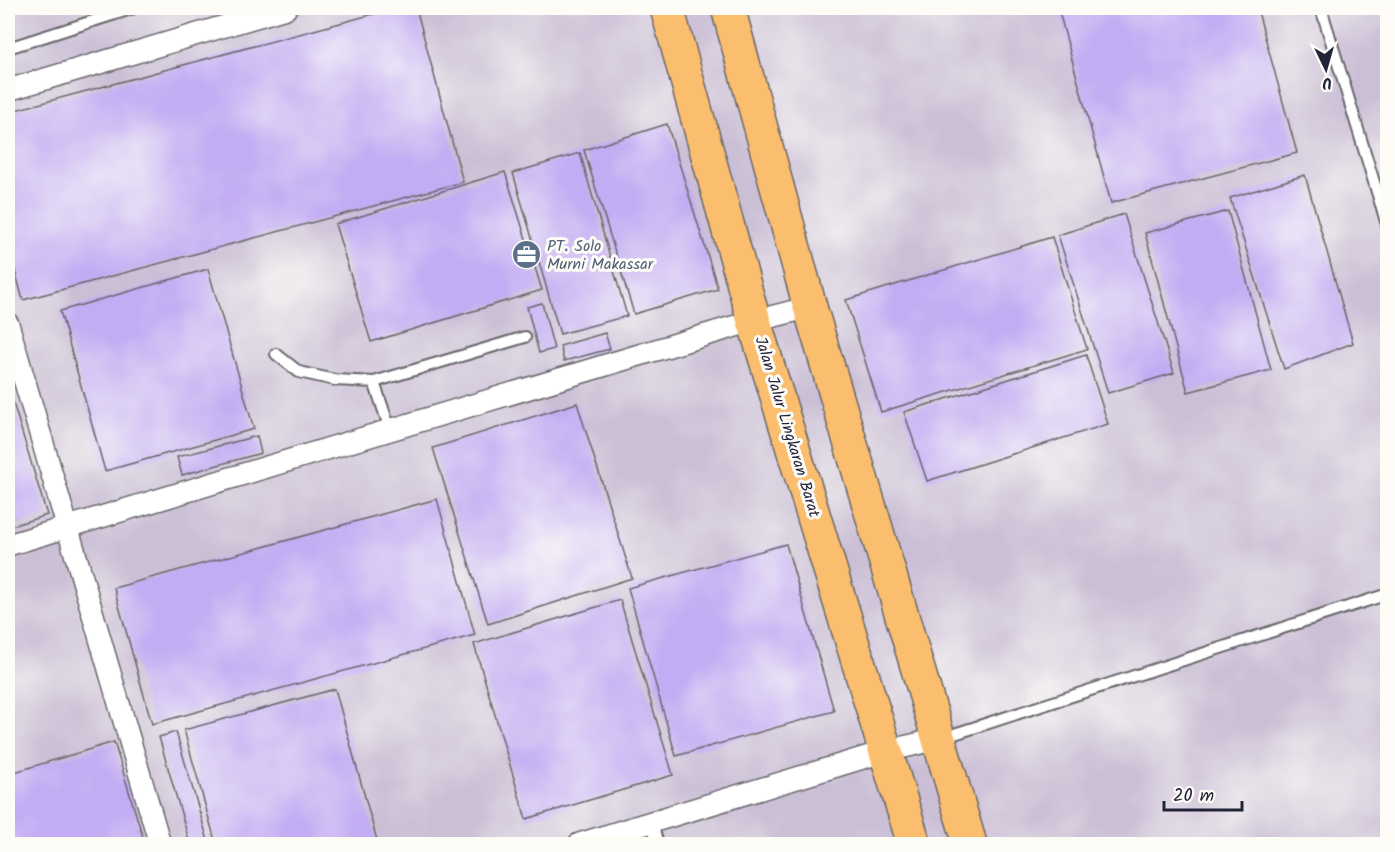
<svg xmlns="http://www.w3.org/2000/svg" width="1395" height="852" viewBox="0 0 1395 852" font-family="Kalam,sans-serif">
<rect width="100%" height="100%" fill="#fdfcf7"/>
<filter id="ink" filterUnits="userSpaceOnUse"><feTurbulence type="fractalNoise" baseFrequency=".0167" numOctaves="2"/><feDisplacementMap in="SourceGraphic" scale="12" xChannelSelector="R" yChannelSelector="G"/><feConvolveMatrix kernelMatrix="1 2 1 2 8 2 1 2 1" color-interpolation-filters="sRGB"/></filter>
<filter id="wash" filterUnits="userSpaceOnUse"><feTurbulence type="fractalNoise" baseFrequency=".008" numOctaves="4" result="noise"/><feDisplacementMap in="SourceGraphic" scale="24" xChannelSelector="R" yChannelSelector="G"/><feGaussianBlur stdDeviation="1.35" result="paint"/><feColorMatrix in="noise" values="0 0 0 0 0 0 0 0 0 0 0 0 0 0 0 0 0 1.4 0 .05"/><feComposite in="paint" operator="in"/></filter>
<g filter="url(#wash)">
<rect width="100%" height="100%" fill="#eae4c4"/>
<path fill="#cbbfd5" d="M8,8H1387V844H8Z"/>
<g id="blocks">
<path fill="#c2acf3" d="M396,8H416L463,182L23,300L8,244V112Z
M1058,8H1257L1297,153L1111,203Z
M667,124L718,289L634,314L584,150Z
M580,153L627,316L560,334L513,173Z
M505,172L542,290L371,342L335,224Z
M1305,175L1353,343L1284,369L1230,198Z
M1228,211L1271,370L1188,392L1145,233Z
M1124,214L1174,373L1108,393L1058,235Z
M1052,237L1087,349L881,412L846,300Z
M208,269L254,429L105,471L60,311Z
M542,303L554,349L539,353L527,307Z
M605,333L610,349L564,361L560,346Z
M1086,355L1108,424L927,481L904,412Z
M8,386L47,515L8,527Z
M577,403L632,578L488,624L433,448Z
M257,436L261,453L182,475L177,457Z
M437,499L475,635L152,724L114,588Z
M786,544L834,711L676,756L628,588Z
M620,600L673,775L526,819L474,644Z
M335,689L378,844H216L184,730Z
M176,732L209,844H190L159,737Z
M114,742L145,844H8V774Z"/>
</g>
</g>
<g filter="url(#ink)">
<use href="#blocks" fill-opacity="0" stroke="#68666b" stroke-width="1.5"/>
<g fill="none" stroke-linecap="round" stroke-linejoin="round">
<defs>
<path id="lane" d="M1321,8L1388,228
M8,48L134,8
M276,354L299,372L335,380L374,382
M391,432L374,382L525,337
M942,738L1388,594
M652,824L658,844"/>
<path id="street" d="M8,90L286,8
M8,324L160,844
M8,545L739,325L810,307
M579,844L886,751L939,739"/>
<path id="primary" d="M667,8L754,321L914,844
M728,8L810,307L970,844"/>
</defs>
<use href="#lane" stroke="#68666b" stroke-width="14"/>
<use href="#street" stroke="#68666b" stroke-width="24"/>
<use href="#primary" stroke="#68666b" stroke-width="36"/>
<use href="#lane" stroke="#fff" stroke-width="10"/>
<use href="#street" stroke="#fff" stroke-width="21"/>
<use href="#primary" stroke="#fbbe6e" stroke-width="33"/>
</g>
</g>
<defs>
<symbol id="office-disc" viewBox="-11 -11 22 22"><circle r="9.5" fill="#5c6f8a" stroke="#fdfcf7"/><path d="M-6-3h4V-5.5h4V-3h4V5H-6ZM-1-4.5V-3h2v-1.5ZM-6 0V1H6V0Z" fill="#fff"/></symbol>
</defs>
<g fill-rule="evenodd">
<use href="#office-disc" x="510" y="238" width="33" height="33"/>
</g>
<g text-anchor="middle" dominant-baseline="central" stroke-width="6" stroke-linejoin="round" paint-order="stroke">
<g font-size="16" fill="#4e5e75" stroke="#fdfcf7" text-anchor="start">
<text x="547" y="246">PT. Solo<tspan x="547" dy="18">Murni Makassar</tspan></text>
</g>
<g font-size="16" fill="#22223b" stroke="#fdfcf7">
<text transform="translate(787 427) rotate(73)">Jalan Jalur Lingkaran Barat</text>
</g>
</g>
<rect width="1395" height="852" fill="none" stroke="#fdfcf7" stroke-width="30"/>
<g transform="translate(1326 69) rotate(175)" stroke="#fdfcf7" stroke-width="4.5" paint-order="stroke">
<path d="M0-4.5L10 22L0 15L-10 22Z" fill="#22223b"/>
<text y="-9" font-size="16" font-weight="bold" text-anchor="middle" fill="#22223b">U</text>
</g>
<path d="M1164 801v9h78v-9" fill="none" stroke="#22223b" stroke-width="3"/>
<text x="1173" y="801" font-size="18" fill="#22223b" stroke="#fdfcf7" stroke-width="4.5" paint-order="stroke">20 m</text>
</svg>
